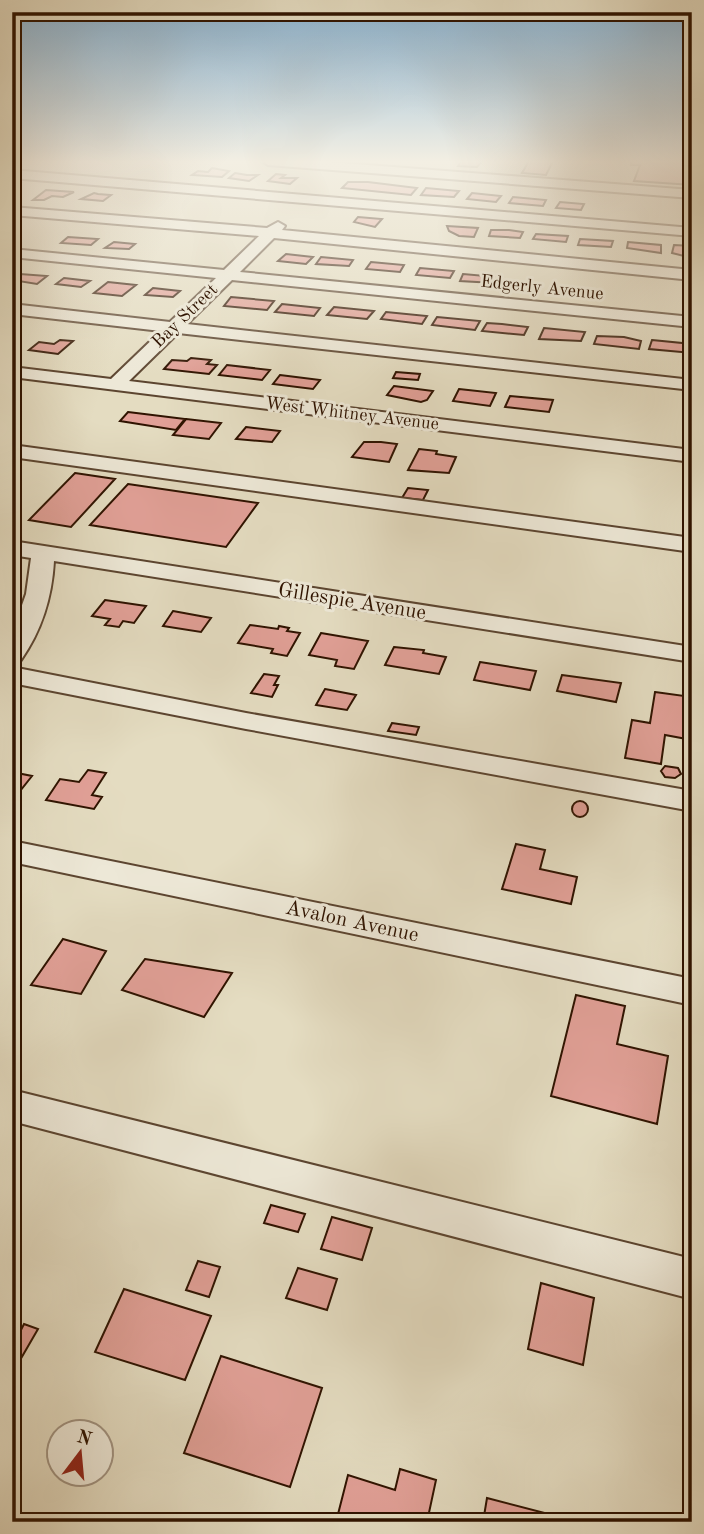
<svg xmlns="http://www.w3.org/2000/svg" width="704" height="1534" viewBox="0 0 704 1534" font-family="'Old Standard TT',serif">
<rect width="100%" height="100%" fill="#e4dcc1"/>
<filter id="stains"><feTurbulence type="fractalNoise" baseFrequency=".00286" numOctaves="4"/><feColorMatrix values="0 0 0 0 .2 0 0 0 0 .09 0 0 0 0 .02 0 0 0 .5 -.17"/></filter>
<radialGradient id="worn" r=".72"><stop offset=".6" stop-color="#630" stop-opacity="0"/><stop offset="1" stop-color="#630" stop-opacity=".3"/></radialGradient>
<path fill="#e1a097" stroke="#2f1300" stroke-width="2" d="M461,161H482L477,167L458,166Z
M529,161H553L546,175L522,173Z
M632,161H692V185L634,181L640,165H631Z
M212,168L229,171L222,177L192,175L198,171L208,172Z
M235,173L247,175H258L249,181L229,178Z
M276,174L285,175L281,178H297L290,184L268,181Z
M348,182H368L417,188L411,195L342,188Z
M426,188L459,191L454,197L421,195Z
M46,190L74,192L63,197L52,196L44,200H33Z
M94,193L98,194L111,195L103,201L81,199Z
M472,193L501,196L496,202L467,199Z
M513,197L546,200L543,206L509,203Z
M560,202L584,204L581,210L556,208Z
M358,217L382,219L375,227L354,222Z
M447,226L478,228L474,237L459,236L449,231Z
M491,230H509L523,232L520,238L489,236Z
M536,234L568,236L566,242L533,239Z
M68,237L98,239L91,245L61,243Z
M580,239L613,241L611,247L578,245Z
M114,242L135,244L129,249L105,248Z
M628,242L661,245V253L627,248Z
M674,245L692,246V258L672,253Z
M286,254L313,257L306,264L278,261Z
M321,257L353,260L349,266L316,264Z
M371,262L404,265L400,272L366,269Z
M420,268L454,271L450,278L416,275Z
M20,274L47,276L37,284L12,280Z
M463,274L497,277L494,283L460,281Z
M64,278L90,281L81,287L56,284Z
M108,282L136,285L122,296L94,293Z
M153,288L180,291L173,297L145,295Z
M231,297L274,301L267,310L224,306Z
M282,304L320,308L314,316L275,312Z
M334,307L374,311L367,319L327,315Z
M386,312L427,316L422,324L381,319Z
M437,317L480,321L475,330L432,325Z
M487,323L502,324L528,327L524,335L482,331Z
M544,328L585,332L581,341L539,339Z
M597,336L624,337L641,341L639,349L594,344Z
M60,340L73,341L58,354L29,350L39,342L54,344Z
M652,340L692,344V353L649,349Z
M191,358L211,360L207,364L217,365L209,374L164,369L172,360L187,361Z
M227,365L270,370L262,380L219,375Z
M396,372L420,374L418,380L393,378Z
M280,375L320,380L313,389L273,384Z
M394,386L433,391L427,400L421,402L387,395Z
M459,389L496,393L490,406L453,401Z
M510,396L553,400L549,412L505,407Z
M128,412L185,419L176,430L120,421Z
M186,419L221,423L209,439L173,435Z
M246,427L280,431L272,442L236,439Z
M364,442H381L397,444L389,462L352,457Z
M419,449L437,451L436,454L456,457L449,473L408,470Z
M75,473L115,479L71,527L29,520Z
M128,484L258,503L226,547L90,525Z
M408,488L428,490L423,500L402,498Z
M105,600L146,606L134,623L123,621L119,627L105,625L110,619L92,616Z
M173,611L211,618L201,632L163,626Z
M250,625L278,629L279,626L289,628L287,631L300,633L287,656L271,653L273,649L238,643Z
M321,633L368,641L354,669L335,666L337,660L309,655Z
M394,647L424,650L423,653L446,657L439,674L385,665Z
M480,662L536,671L530,690L474,680Z
M264,674L279,676L274,685H278L272,697L251,693Z
M562,675L621,683L616,702L557,691Z
M325,689L356,695L347,710L316,705Z
M655,692L692,697V740L665,735L661,764L625,758L632,720L650,723Z
M392,723L419,727L416,735L388,731Z
M665,766L678,768L681,774L675,778L665,777L661,771Z
M88,770L106,773L92,795L102,797L94,809L46,800L60,779L79,782Z
M12,772L32,776L16,796L12,795Z
M572 809a8 8 0 1 1 16 0a8 8 0 1 1-16 0Z
M516,844L545,850L540,869L577,877L571,904L502,889Z
M63,939L106,951L81,994L31,985Z
M145,959L232,973L204,1017L122,990Z
M576,995L625,1006L617,1044L668,1056L657,1124L551,1096Z
M271,1205L305,1214L298,1232L264,1223Z
M332,1217L372,1228L362,1260L321,1249Z
M198,1261L220,1267L209,1297L186,1290Z
M298,1268L337,1279L327,1310L286,1298Z
M541,1283L594,1298L583,1365L528,1349Z
M124,1289L211,1316L185,1380L95,1352Z
M24,1324L38,1329L12,1374V1326L21,1330Z
M221,1356L322,1388L290,1487L184,1453Z
M400,1469L436,1480L427,1522H336L348,1475L395,1490Z
M487,1498L564,1518V1522H483Z"/>
<g fill="none" stroke-linecap="round" stroke-linejoin="round">
<defs>
<path id="minor" d="M262,161H316L692,190V198L268,165Z
M12,170L692,228V236L12,178Z
M12,207L267,228L278,222L285,226L282,230L692,270V280L274,238L240,272L692,317V327L232,280L187,324L692,380V390L178,333L129,381L692,450V462L12,377V367L111,379L161,331L12,314V304L170,322L216,278L12,257V249L224,270L259,236L12,215Z
M12,445L692,538V552L12,457Z
M12,541L692,647V662L54,561C52,597 42,630 21,660L12,662V633L26,594L31,558L12,555Z
M12,667L246,713L692,791V811L246,729L12,683Z
M12,841L692,979V1005L12,862Z
M12,1090L692,1259V1299L12,1121Z"/>
</defs>
<use href="#minor" stroke="#5c4530" stroke-width="4"/>
<use href="#minor" fill="#ede8d7" fill-rule="evenodd"/>
</g>
<linearGradient id="sky" x2="0" y2="1"><stop stop-color="#89b6d8"/><stop offset="0.43" stop-color="#f3efe3"/><stop offset="1" stop-color="#f3efe3" stop-opacity="0"/></linearGradient>
<rect width="704" height="376" fill="url(#sky)"/>
<g text-anchor="middle" dominant-baseline="central" stroke-width="6" stroke-linejoin="round" paint-order="stroke">
<g font-size="18" fill="#2f1300" stroke="#ede8d7">
<text transform="translate(542 288) rotate(6)">Edgerly Avenue</text>
<text transform="translate(185 316) rotate(-44)">Bay Street</text>
<text transform="translate(352 414) rotate(7)">West Whitney Avenue</text>
</g>
<g font-size="21" fill="#2f1300" stroke="#ede8d7">
<text transform="translate(352 602) rotate(9)">Gillespie Avenue</text>
<text transform="translate(352 922) rotate(12)">Avalon Avenue</text>
</g>
</g>
<rect width="704" height="1534" fill="none" stroke="#e4dcc1" stroke-width="42"/>
<rect x="14" y="14" width="676" height="1506" fill="none" stroke="#2f1300" stroke-width="3.5"/>
<rect x="21" y="21" width="662" height="1492" fill="none" stroke="#2f1300" stroke-width="2"/>
<g transform="translate(80 1453) rotate(16)"><circle r="33" fill="#ede8d7" stroke="#a19381" stroke-width="2"/>
<path d="M0-5L12 26L0 18L-12 26Z" fill="#8f2418"/>
<text y="-10" font-size="19" font-weight="bold" text-anchor="middle" fill="#2f1300">N</text>
</g>
<rect width="100%" height="100%" filter="url(#stains)"/>
<rect width="100%" height="100%" fill="url(#worn)"/>
</svg>
